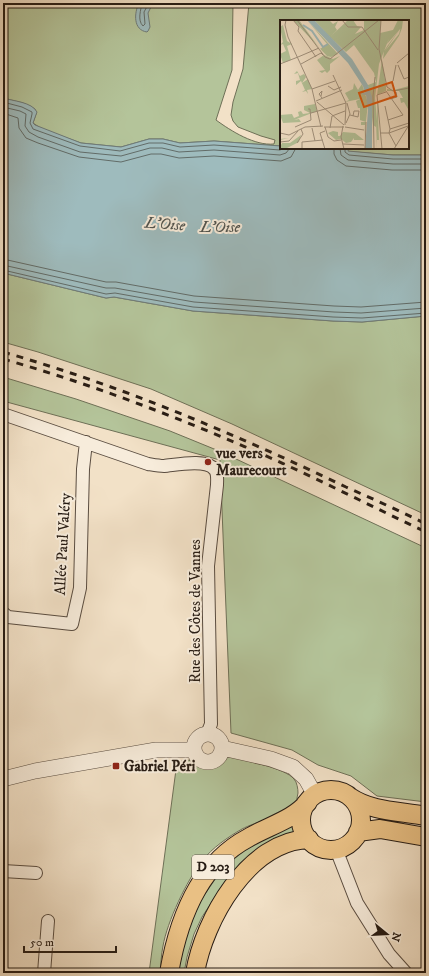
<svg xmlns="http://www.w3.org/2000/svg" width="429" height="976" viewBox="0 0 429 976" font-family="'IM FELL DW Pica',serif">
<rect width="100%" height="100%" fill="#f2e1c7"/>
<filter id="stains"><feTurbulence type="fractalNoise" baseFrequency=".005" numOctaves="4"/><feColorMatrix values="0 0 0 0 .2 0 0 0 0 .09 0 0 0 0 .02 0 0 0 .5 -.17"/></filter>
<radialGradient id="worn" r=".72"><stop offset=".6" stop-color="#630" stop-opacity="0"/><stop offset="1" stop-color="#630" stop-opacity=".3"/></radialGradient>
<path fill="#b4c49a" stroke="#6e7057" d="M3,3H233L232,70L216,120C231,131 255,146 274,144L275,140L261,136L238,127L233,121L231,115L233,102L243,69L249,3H426V155H393L305,148H408V21H281V146L214,141L180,143L163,139H149L121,147L81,143L42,129L33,123L36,114L35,109L23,103L3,98Z
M3,273L106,298L114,297L193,311L333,321L362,322L426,316V515L232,424L151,389L38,352L3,342Z
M3,377L76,399L170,431L219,451L426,548V802L377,796L351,776L318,765L292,750L231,733L220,460L3,401Z
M228,757H232C246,761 285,768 294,779C297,782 298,789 298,793C297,797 297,802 294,805C285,815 255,822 242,829C228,837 212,848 202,861C187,880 167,922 163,946C161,955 161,964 160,973H149L177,762L188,760L205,766H212L218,764Z
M294,824L296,833L234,872L224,883L202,917L194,934L187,957L184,973H178L184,938L201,900L216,878L238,854L259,840Z"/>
<path fill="#9ebbbd" stroke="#6e7b79" d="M139,3H153L148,13L150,27L148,31L147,32C133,30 134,13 139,3Z
M3,98C13,101 32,102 37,112L33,123L35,125L81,143L121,147L149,139H163L180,143L214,141L281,146V148H349L348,151L393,155H426V316L362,322L333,321L193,311L114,297L106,298L3,273Z"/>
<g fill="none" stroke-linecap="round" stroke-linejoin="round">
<path stroke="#626c68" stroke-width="1" d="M142,3C141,10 137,20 143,26L145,24L144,12L149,3
M3,102L22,107L32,112V114L30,123L33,129L80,146L120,151L149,143H163L180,147L214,145L280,150L284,148
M3,107L20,111L26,114L25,126L29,132L38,137L80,152L121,156L150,148H162L179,152L214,150L280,155L286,153L290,148
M3,113L18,118L19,128L26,138L38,143L79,157L121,162L151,154H161L179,158L214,156L281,161L291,157L296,148
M334,148V154L337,160L346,166L392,170H426
M340,148L341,155L348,160L393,164H426
M345,148V152L349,155L393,159H426
M3,259L106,282H116L194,296L334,306L361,307L426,302
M3,265L106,288H115L194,302L334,312L361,313L426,308
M3,270L106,294L115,293L193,307L333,317L362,318L426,313"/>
<defs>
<path id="minor" d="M3,414L148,464C154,465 159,466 164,466C176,465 207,458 215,470C218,474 217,480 217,485L208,566L211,724L207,734
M3,613L8,617L72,624L80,588L83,469L86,442
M336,849L357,903L389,954L406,973
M3,871L36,873
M44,973L48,921"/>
<path id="tertiary" d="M194 748a14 14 0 1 1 28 0a14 14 0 1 1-28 0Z
M222,748L271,759L293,767L306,779L315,795
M3,779L35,771L156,750H194"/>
<path id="primary" d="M301 820a30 30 0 1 1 60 0a30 30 0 1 1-60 0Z
M350,797C372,812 401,811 426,816
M358,832L380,829L426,837
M169,973C178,921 199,864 248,838C268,826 293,820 308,802
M195,973C204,920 248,841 309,839"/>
</defs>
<use href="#minor" stroke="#5a4d41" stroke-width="14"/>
<use href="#tertiary" stroke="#5a4d41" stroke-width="16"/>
<use href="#primary" stroke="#271c14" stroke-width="20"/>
<use href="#minor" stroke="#f7ecdb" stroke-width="12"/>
<use href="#tertiary" stroke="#f7ecdb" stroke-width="15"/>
<use href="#primary" stroke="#e9c084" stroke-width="18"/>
<path stroke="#271c14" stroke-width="3" stroke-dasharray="7 7" stroke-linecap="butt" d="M3,352C122,386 235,434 346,487C373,499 400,511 426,524
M3,359C95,385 185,420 273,459C324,482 375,508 426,532"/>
</g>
<g fill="#8f2418" stroke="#f7ecdb" stroke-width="1.5">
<circle cx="208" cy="462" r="4"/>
<rect x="112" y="762" width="8" height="8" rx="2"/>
</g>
<g text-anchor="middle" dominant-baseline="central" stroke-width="4" stroke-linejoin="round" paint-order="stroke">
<rect fill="#f7ecdb" stroke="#655a50" stroke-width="1" x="192" y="855" width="42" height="24" rx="3"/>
<g font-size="14" font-weight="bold" fill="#271c14">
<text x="213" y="867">D 203</text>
</g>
<g font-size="15" font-weight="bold" fill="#271c14" stroke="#f7ecdb" text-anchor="start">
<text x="216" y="453">vue vers<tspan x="216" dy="17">Maurecourt</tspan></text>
<text x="124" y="766">Gabriel Péri</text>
</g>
<g font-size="15" fill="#271c14" stroke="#f7ecdb">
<text transform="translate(63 544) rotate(-87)">Allée Paul Valéry</text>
<text transform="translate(195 611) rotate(-90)">Rue des Côtes de Vannes</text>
</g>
<g font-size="16" font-style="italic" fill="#51544f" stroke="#f7ecdb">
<text transform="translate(165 224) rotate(4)">L'Oise</text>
<text x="220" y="227">L’Oise</text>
</g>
</g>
<g transform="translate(280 20)">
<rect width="129" height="129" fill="#f2e1c7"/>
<path d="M13,0H19L40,29L47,24L27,0L58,34L51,37L47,36ZM34,0H49L53,4L58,1L55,7L57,10L50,17L68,0H73L77,6L81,7L75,14L84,10V0H101L100,13L113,10L118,0H123L122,8L119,16L103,39L104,31L108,25L120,9L105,31L119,14L122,2L121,8L107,24L109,19L108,21L99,44L95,78L97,101L96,129V107L93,105L88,65L96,62L94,53L74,25L66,32L50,17ZM3,5L7,21L12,24L7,26L11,40L3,43L0,34L6,31L3,24L0,25L3,22L0,7ZM44,35L53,39L60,36L50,44V50L47,53L45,51L42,53L39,51L45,50L37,40ZM102,40L106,66V71L97,75L99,120H97V75ZM17,51L20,56L24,54L26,57L22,63L28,59L32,69L27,70L28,74L26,71L22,72L25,70L21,61L16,65V61L20,60L18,53L14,54ZM74,63L78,70L82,64L88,83L84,119L85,105H81V102H86L80,100V88H78L76,81L80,79L65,82L69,80L65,73L73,69ZM129,66L128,89L124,82L121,83L120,78H123L119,71H107V69L114,70ZM35,84L37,91L14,100L19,99L21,102L3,103L0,95L12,94L14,98L19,96L18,92L21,91L23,94L30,93L24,90V86ZM53,111L58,112V116H60L63,112L75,113L84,120H74V118L71,122L66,123L61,119L56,120L48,113ZM21,115L19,122L5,129L0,128V119L9,118L0,120L1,125L2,123H10Z" fill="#b4c49a"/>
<path d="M27,0H34L72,39L88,65L92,77V129H85L88,90L86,75H84L81,73H85L83,66L68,43Z" fill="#9ebbbd"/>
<path fill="none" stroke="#9ebbbd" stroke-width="2" d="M23,5L32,11L43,27L48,24"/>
<path fill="none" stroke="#a1927f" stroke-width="1" d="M6,0L5,5L8,17L32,69L35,82M13,0L19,7L18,11M17,0L45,37L50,39L99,0M62,0L68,7H82L98,30M101,0L99,29L107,67L113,71L129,68M18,11L36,37M18,37L39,28M117,43L129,33M0,44L18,37M21,44L41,33L43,35M118,45L124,59L129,57M53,55L66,83L65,105M113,61L116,45M48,66L54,70L61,67M32,69L55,61M106,71L123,95M41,76L42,71L39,74L42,78M110,79L117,77L116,72M36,81L62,70M35,82L41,107M37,82L64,105M45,89L66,83M31,93L45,89M70,95L78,97L79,91H74L73,96M108,100L123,95M66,103L70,94L67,83M63,106L61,117L64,129M15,107L31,100L30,89H28M44,107H64M45,107L48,117L54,121L61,120M65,107L84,110M32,108L35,121M50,108L52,96L65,91M110,109L129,103M0,113L9,115L25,107L43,106M100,113H109L110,109L105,86M109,113L128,106M109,113L116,126M0,122L9,121L18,111M17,123L23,114L21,109M63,124L84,125M22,129V122L43,120M45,129L40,113L45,111M85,129L86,102M94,129L93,76L95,57M102,129L97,75L106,72M114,129L129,105"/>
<path fill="#de560c" fill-opacity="0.15" stroke="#de560c" stroke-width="2" d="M112,62L116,76L84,87L79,73Z"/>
<rect width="129" height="129" fill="none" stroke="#271c14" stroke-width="2"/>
</g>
<rect width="429" height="976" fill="none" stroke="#f2e1c7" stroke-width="16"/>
<rect x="4" y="4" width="421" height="968" fill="none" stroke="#271c14" stroke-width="2"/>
<rect x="8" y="8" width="413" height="960" fill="none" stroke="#271c14"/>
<g transform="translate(387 934) rotate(108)" stroke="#f7ecdb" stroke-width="3" paint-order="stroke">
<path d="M0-3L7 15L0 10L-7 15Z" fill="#271c14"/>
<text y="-6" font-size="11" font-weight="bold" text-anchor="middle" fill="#271c14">N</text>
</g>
<path d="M24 946v6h92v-6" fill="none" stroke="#271c14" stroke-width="2"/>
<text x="30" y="946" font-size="12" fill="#271c14" stroke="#f7ecdb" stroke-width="3" paint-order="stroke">50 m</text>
<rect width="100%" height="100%" filter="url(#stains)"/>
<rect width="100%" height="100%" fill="url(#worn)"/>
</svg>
